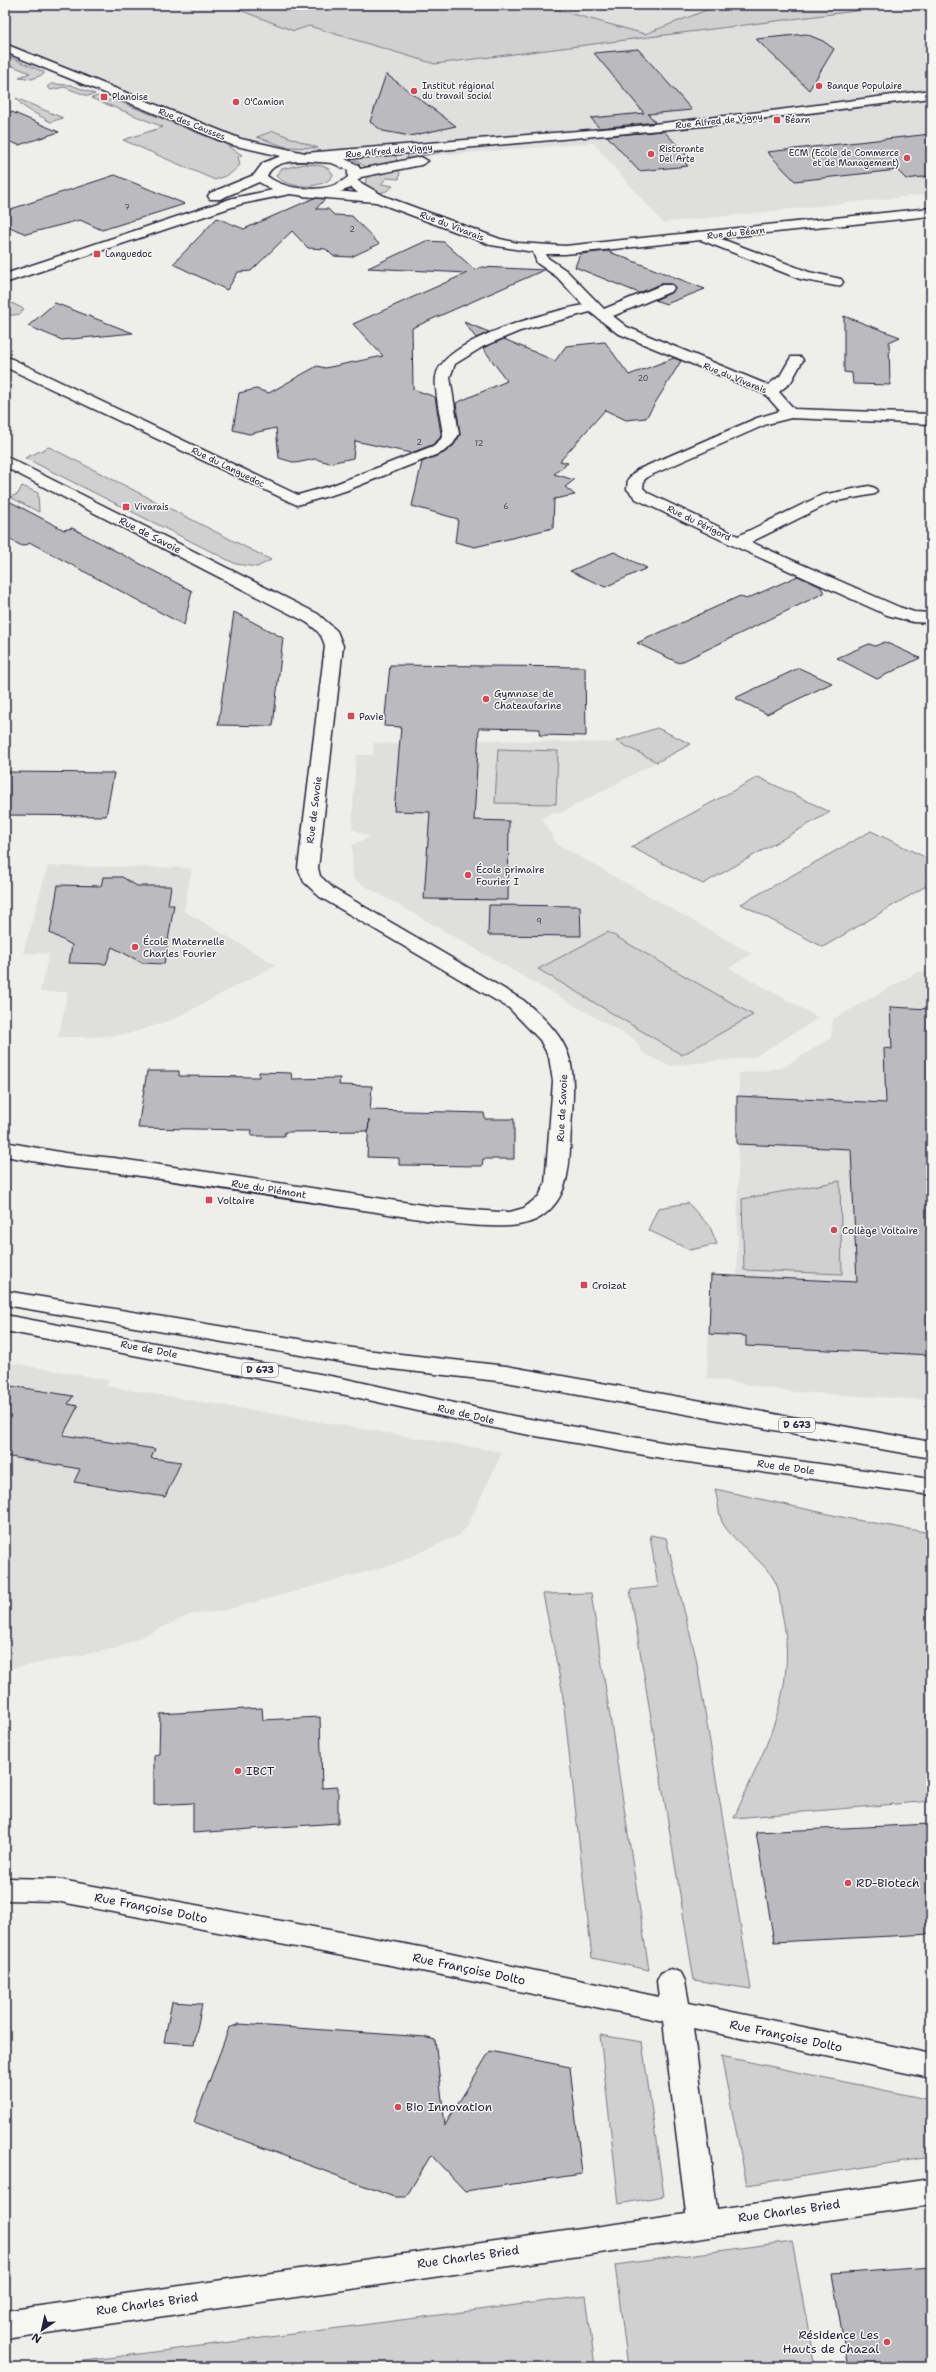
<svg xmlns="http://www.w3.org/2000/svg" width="936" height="2372" viewBox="0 0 936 2372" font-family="'Shantell Sans',sans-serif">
<rect width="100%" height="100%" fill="#eeeeeb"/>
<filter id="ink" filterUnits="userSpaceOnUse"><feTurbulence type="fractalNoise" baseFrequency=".025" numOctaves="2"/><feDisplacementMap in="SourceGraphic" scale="8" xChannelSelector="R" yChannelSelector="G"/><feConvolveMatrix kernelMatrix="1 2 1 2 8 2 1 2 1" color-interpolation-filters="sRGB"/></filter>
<g filter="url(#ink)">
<path fill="#dfdfde" d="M5,5H931V194L663,223L593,143L292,167L5,45Z
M400,738L612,743L616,741L657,762L559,814L553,812L542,819L557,844L752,954L729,968L819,1018L754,1057L669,1066L643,1053L635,1040L353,879L352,845L370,837L352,829L356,755H373L374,743L399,744Z
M48,866L192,868L184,911L276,965L172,1020L128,1034L94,1037H58L68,992H40L49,954L23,953Z
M918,972H931V1400L793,1392L707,1378L711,1275L737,1276L739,1073L782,1068L831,1038L833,1019Z
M5,1362L109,1380L106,1386L502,1452L467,1527L459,1535L392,1565L218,1612L192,1614L117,1648L9,1669L5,1668Z"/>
<path fill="#d0d0d1" stroke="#797986" d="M227,5H540L645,34L720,5H903L435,64L309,26L294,31Z
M5,55L44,72V74L32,79L19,77L30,73L5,63Z
M51,84L71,85L95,94L88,96L64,87L51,90L47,87Z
M97,96L107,101L113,99L225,144L242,155L238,156L240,165L230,174L215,180L123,140L163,127L91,98Z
M16,98L63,118L50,122C39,114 23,110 16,98Z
M273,131L318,148L286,147L257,137Z
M454,149L408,159L407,152Z
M395,153L397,162L368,168L351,158Z
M305,164C315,165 329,164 333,175C325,190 287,189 276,176L281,169Z
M396,170L400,172L399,179L387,178L381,184L393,186C385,195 371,195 365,184L366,179L375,174Z
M5,300L24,309L20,314L5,316Z
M49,447L271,560L257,567L236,564L25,458Z
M22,486L38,493L39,512L10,497L18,494Z
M657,728L691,744L657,762L616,741Z
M498,749L558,751L556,804L495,803Z
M758,777L830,812L703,884L631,847Z
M871,831L931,860V883L823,947L741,904Z
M608,932L753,1015L682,1055L538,969Z
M840,1181L842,1274L744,1270L742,1199Z
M688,1203L710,1227L717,1244L690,1250L648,1230L658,1208Z
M715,1489L851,1519L931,1533V1801L734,1818C764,1749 799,1691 782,1613C780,1604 780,1592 776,1583C765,1560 733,1543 722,1522C718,1512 718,1499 715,1489Z
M650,1535L666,1538L696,1658L751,1989L694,1980L630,1590L658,1587Z
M591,1593L649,1970L592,1958L562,1689L543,1594Z
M600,2035L642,2042L664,2196L619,2204Z
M721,2056L931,2100V2157L747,2185Z
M792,2241L815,2367H628L615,2265Z
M586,2296L595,2367H38Z"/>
<path fill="#bbbbbf" stroke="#22223b" d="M806,34L823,41L834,49L809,90L756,39Z
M638,49L692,110L648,114L655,122L599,128L591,118L644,113L594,53Z
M386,74L456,126L410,136L383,131L370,122Z
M5,109L59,132L19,145L5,140Z
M664,131L688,157L681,158L688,166L639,171L607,136Z
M931,134V176L906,179L897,170L795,181L767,152Z
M115,175L185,204L102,230L80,220L26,234L5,225V211Z
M314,198L325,199L316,209H328L334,215L352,216L379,244L351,257L333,256L326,249L308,248L292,231L251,271L238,272L227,290L173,264L217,218L244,229Z
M426,241L444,242L475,270L481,267L544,270L412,328L413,389L435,397L441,434L440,438L432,445L411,453L355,441L353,458L330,463L315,459L296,463L279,458L276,428L249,434L233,430L239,393L256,389L269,393L317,366L325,368L383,356L353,324L467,273L368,268Z
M607,251L705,289L666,304L655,300L673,292L675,287L672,284H661L639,293L575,267L580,254Z
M55,303L133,333L62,340L28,326Z
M844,316L900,337L889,342L890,385L853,384L852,373L844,372Z
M464,322L489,332L476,338Z
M504,339L555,361L566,346L605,342L629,375L674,358L681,361L646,418L626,420L605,410L560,461L568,463L554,474L574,480L565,487L575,495L554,499L553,528L475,547L455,542L458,519L412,506L422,462L444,453L454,445L460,435L456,403L507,381L483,348Z
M5,499L64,530L72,528L192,591L184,625L31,543L22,546L5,537Z
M614,552L647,568L605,587L570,571Z
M798,576L821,587L824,593L679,663L637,643L740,596L746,599Z
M234,612L283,638L273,726L218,725Z
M885,642L920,658L877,679L837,658L869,644L875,646Z
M390,665L585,667L586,736L539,735L540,729L479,728L474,820L509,821L508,900L424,899L430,812L394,811L401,727L384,726Z
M799,668L832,683L767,714L735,698Z
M5,772L114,773L106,816L5,815Z
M103,877H122L137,886H171L168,905H174L164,964L143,963L112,947L106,964L69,963L72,945L50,933L58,885L101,886Z
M489,905L580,906L581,936L488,935Z
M890,1007L931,1009V1355L746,1346V1336L709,1334L711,1275L857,1282L851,1149L737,1144V1096L886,1103L884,1048L892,1049Z
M147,1071H179V1076L259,1077V1072L291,1073L292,1079L340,1078L339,1085L372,1086L370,1110L484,1113L485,1119H514V1159H483L482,1166L399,1165V1158L367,1157L369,1119L368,1131L285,1132L284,1136H251L252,1130L138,1128Z
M5,1385L73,1396L68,1404L78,1406L63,1435L155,1449L151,1458L181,1462L165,1497L74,1482L80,1469L5,1456Z
M262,1708L263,1720L320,1717L322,1788L338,1787V1823L193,1833V1803L154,1805V1755L159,1754L160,1714Z
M931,1824V1934L774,1942L756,1832Z
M172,2002L202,2004L194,2044L164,2042Z
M239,2024L425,2037L435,2040L445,2125L490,2051L570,2067L582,2174L465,2191L431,2155L406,2197H394L194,2122L229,2028Z
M931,2267V2367H848L832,2274Z"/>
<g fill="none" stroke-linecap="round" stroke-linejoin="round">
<defs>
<path id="street" d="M351,177L384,196L500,239L518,243L565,246L931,208V216L719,238L809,272L841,279L843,282L841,285L836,286L800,279L701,240L565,254H546L548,258L567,271L604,309L662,285H672L674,288L672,291L613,316L627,327L768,385L780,376L791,357H801L803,360L791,382L779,392L794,409L931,414V424L791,418L767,424L649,476L644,480L643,488L648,493L738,536L822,495L869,486L875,488L877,491L875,494L832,502L751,542L899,607L914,612L931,613V623L913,622L887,615L732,545L636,499L627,489L628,479L637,470L757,418L780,411L765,394L617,333L590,312L520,331L484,346L455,364L450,377L459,434L453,444L443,452L345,491L297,505L5,367V357L10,358L298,495L333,485L433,446L441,439L443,434C441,420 434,389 436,377C441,339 550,312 583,305L557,277L537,263L533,252L491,245L376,202L302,196L295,192L302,188L358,193L344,181Z
M5,456L318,614L337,631L343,646L318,868L320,876L334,889L523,1000C576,1044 576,1063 571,1128C569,1161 572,1196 541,1217C534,1222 518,1226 509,1226C458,1228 406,1216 356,1209C276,1196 195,1184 114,1172L65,1167L5,1156V1142L65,1153L114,1158L436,1207L499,1212H510L524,1208L539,1196L545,1184L553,1081L549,1057L540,1040L509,1008L320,897L304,882L298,868L325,646C322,634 316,629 306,622L5,467Z
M5,1878L56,1879L442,1951L659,1997L657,1981L661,1973L671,1969L681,1973L685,1981L689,2003L931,2054V2078L693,2028L717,2209L931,2179V2205L5,2339V2311L686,2214L663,2021L442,1975L56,1901L5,1900Z"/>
<path id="secondary" d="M5,44L241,139L305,153L627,127L779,110L931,90V98L703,126L345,159L358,165L360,169L421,157L428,161L421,165L361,177L351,188L336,193L307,196L290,194L241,204L5,283V274L233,198L273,190L259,182L220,199H210L208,196L210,193L254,175L263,163L281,156L232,145L5,52ZM306,161L332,163L348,170V177C329,194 287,192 267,176C273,161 293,161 306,161Z"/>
<path id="primary" d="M5,1291L365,1350L506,1366L931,1442V1458L506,1382L365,1366L5,1305Z
M5,1315L346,1379L513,1416L673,1444L931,1479V1495L673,1460L513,1432L346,1395L5,1331Z"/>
</defs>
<use href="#street" stroke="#22223b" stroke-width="3"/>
<use href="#secondary" stroke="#22223b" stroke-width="3"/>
<use href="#primary" stroke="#22223b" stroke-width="3"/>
<use href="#street" fill="#f6f6f2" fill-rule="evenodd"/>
<use href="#secondary" fill="#f6f6f2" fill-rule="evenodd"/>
<use href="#primary" fill="#f6f6f2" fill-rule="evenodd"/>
</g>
</g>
<g fill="#d1495b" stroke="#f6f6f2" stroke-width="1.5">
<circle cx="819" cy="86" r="4"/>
<circle cx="414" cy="91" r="4"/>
<rect x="100" y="93" width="8" height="8" rx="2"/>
<circle cx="236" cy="102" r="4"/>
<rect x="773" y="116" width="8" height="8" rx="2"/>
<circle cx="651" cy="154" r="4"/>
<circle cx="907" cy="158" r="4"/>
<rect x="93" y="250" width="8" height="8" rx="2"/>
<rect x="122" y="503" width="8" height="8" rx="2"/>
<circle cx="486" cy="699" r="4"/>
<rect x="347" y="712" width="8" height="8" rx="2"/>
<circle cx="468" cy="875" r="4"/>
<circle cx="135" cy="947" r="4"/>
<rect x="205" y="1196" width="8" height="8" rx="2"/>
<circle cx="834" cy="1230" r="4"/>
<rect x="580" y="1281" width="8" height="8" rx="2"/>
<circle cx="238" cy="1771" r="4"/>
<circle cx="848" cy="1883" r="4"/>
<circle cx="398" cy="2107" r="4"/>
<circle cx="887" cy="2342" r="4"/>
</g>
<g text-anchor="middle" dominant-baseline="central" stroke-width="3" stroke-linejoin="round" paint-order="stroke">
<g font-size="8" fill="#48485c">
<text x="127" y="207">7</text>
<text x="352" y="229">2</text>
<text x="643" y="378">20</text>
<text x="419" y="442">2</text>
<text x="479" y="443">12</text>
<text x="506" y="506">6</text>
<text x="539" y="921">9</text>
</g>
<g font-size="9" fill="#22223b" stroke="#f6f6f2" text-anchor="start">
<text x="422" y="86">Institut régional<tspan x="422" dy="10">du travail social</tspan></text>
<text x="827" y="86">Banque Populaire</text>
<text x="112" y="97">Planoise</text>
<text x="244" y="102">O'Camion</text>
<text x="785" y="120">Béarn</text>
<text x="659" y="149">Ristorante<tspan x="659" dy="10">Del Arte</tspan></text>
<text x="899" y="153" text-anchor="end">ECM (Ecole de Commerce<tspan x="899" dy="10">et de Management)</tspan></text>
<text x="105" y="254">Languedoc</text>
<text x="134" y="507">Vivarais</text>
</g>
<g font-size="9" fill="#22223b" stroke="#f6f6f2">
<text transform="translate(719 121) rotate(-6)">Rue Alfred de Vigny</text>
<text transform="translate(192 124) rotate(22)">Rue des Causses</text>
<text transform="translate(389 151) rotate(-5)">Rue Alfred de Vigny</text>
<text transform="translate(452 226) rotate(21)">Rue du Vivarais</text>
<text transform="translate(736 233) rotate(-6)">Rue du Béarn</text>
<text transform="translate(735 378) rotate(22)">Rue du Vivarais</text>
<text transform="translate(228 467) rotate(26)">Rue du Languedoc</text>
<text transform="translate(699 523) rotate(26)">Rue du Périgord</text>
</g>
<g fill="#f6f6f2" stroke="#626272" stroke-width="1">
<rect x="242" y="1363" width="36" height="14" rx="3"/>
<rect x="779" y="1418" width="36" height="14" rx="3"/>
</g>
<g font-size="9" font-weight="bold" fill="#22223b">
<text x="260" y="1370">D 673</text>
<text x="797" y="1425">D 673</text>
</g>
<g font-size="10" fill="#22223b" stroke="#f6f6f2">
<text transform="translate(150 535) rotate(27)">Rue de Savoie</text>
<text transform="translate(314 810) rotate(-83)">Rue de Savoie</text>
<text transform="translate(562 1108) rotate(-87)">Rue de Savoie</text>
<text transform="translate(269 1189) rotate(9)">Rue du Piémont</text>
<text transform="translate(149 1349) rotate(11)">Rue de Dole</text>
<text transform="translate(466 1414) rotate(13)">Rue de Dole</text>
<text transform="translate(786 1467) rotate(8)">Rue de Dole</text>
</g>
<g font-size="10" fill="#22223b" stroke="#f6f6f2" text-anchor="start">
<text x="494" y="693">Gymnase de<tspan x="494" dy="12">Chateaufarine</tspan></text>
<text x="359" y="716">Pavie</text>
<text x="476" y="869">École primaire<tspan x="476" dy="12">Fourier I</tspan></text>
<text x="143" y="941">École Maternelle<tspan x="143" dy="12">Charles Fourier</tspan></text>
<text x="217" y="1200">Voltaire</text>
<text x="842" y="1230">Collège Voltaire</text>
<text x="592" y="1285">Croizat</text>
</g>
<g font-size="12" fill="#22223b" stroke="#f6f6f2" text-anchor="start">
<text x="246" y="1771">IBCT</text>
<text x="856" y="1883">RD-Biotech</text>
<text x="406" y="2107">Bio Innovation</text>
<text x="879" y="2335" text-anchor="end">Résidence Les<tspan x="879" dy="14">Hauts de Chazal</tspan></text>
</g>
<g font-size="12" fill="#22223b" stroke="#f6f6f2">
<text transform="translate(151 1908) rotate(11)">Rue Françoise Dolto</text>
<text transform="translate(469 1969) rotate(12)">Rue Françoise Dolto</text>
<text transform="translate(786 2036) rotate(12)">Rue Françoise Dolto</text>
<text transform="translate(789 2211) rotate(-8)">Rue Charles Bried</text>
<text transform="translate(468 2257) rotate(-8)">Rue Charles Bried</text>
<text transform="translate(147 2304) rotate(-8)">Rue Charles Bried</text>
</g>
</g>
<rect width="936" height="2372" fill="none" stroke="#f6f6f2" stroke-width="20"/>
<rect x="10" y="10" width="916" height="2352" fill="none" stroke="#22223b" stroke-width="1.5" filter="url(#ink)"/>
<g transform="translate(42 2330) rotate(214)" stroke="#f6f6f2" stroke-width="3" paint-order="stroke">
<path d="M0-3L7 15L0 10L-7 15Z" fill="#22223b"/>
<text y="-6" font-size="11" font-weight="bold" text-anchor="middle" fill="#22223b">N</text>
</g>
</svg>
